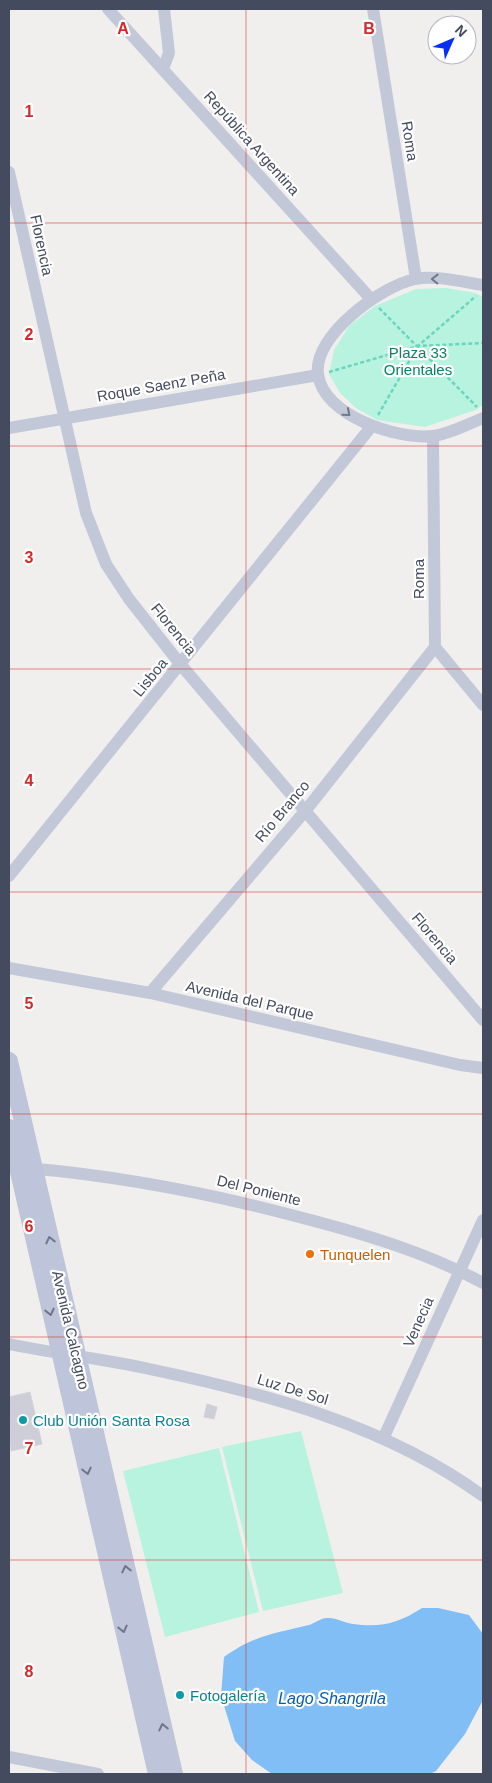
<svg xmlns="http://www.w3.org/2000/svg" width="492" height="1783" viewBox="0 0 492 1783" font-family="Arial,sans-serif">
<rect width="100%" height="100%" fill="#f1efee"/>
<path fill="#b7f3de" d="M446,288L476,293L483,297V405L476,410L425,427L377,420L356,408L340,393L329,374L334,350L349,326L375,306L416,289Z
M301,1431L343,1593L263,1611L222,1447Z
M219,1448L259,1612L165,1637L123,1471Z"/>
<path fill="#80bef5" d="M422,1608H438L469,1615L483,1634V1700L465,1734L436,1771L430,1774H272L252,1760L235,1741L221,1696L224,1657C252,1636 276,1633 309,1625C315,1623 321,1618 327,1618C335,1617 345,1623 353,1624C381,1628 399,1623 422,1608Z"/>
<path fill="#cdced7" stroke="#d1d2db" d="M30,1392L42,1444L11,1451L9,1397Z
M207,1404L217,1407L214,1419L204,1417Z"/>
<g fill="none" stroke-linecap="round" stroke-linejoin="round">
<path stroke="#6cd5bd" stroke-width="2.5" stroke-dasharray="4 2.5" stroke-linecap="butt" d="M379,308L477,407
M329,372L418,346L483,343
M378,415L418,346L476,296"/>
<path stroke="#c3c8d8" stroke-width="12" d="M108,9L371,299
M373,9L416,279
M163,69L169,53L164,9
M9,172L86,513L106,564L129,599L181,665L483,1020
M483,285C462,282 437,275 415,279C382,286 313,335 318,374C323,416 398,440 433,436C450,434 468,424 483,418
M9,428L318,375
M433,436L435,647L483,705
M9,876L371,427
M9,968L150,993L460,1065L483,1068
M150,993L306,810L435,647
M27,1168C119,1176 209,1193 299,1217C361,1233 426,1252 483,1283
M9,1344C57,1354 106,1359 154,1370C268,1394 387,1426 483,1496
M383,1439L483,1220
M9,1757L98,1774"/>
<path stroke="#bec4d9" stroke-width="18" d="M9,1061L174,1774
M9,1128L157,1774"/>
</g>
<defs><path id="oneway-chevron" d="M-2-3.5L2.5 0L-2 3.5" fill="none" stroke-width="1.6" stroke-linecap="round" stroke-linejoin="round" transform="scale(1.25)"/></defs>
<g stroke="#707789">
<use href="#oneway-chevron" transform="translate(435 279) rotate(-179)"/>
<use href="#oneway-chevron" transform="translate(347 413) rotate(40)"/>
</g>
<g stroke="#6f7589">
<use href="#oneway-chevron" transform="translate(50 1240) rotate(-103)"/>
<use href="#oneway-chevron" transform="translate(50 1312) rotate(77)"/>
<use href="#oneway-chevron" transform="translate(87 1471) rotate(77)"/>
<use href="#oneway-chevron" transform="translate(126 1569) rotate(-103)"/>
<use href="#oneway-chevron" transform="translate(123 1629) rotate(77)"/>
<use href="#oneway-chevron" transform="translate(163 1727) rotate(-103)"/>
</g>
<path fill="none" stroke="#d62828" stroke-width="1" stroke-opacity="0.55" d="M246,9V1774M9,223H483M9,446H483M9,669H483M9,892H483M9,1114H483M9,1337H483M9,1560H483"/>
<circle fill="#e8710a" stroke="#fff" stroke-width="2" cx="310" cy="1254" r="5"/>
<g fill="#0f9aa8" stroke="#fff" stroke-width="2">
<circle cx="23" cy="1420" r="5"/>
<circle cx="180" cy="1695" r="5"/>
</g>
<g text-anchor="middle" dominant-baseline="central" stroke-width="4.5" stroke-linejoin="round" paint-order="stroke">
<g font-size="15" fill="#444b5e" stroke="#fff">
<text transform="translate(410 141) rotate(81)">Roma</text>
<text transform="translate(252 143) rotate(48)">República Argentina</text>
<text transform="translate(42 245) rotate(78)">Florencia</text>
<text transform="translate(161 385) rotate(-10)">Roque Saenz Peña</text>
<text transform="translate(418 579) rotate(-90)">Roma</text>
<text transform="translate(174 629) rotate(51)">Florencia</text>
<text transform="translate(150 677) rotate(-51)">Lisboa</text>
<text transform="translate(282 811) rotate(-50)">Río Branco</text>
<text transform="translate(435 938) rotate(50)">Florencia</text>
<text transform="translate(250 1000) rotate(13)">Avenida del Parque</text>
<text transform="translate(259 1190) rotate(14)">Del Poniente</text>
<text transform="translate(418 1322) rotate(-66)">Venecia</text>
<text transform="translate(71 1330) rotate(77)">Avenida Calcagno</text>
<text transform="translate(293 1389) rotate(17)">Luz De Sol</text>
</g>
<g font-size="15" fill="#0d8166" stroke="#fff">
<text x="418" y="352">Plaza 33<tspan x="418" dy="17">Orientales</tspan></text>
</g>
<g font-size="15" fill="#c56008" stroke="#fff" text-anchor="start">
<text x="320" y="1254">Tunquelen</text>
</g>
<g font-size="15" fill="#0d838f" stroke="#fff" text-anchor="start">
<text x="33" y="1420">Club Unión Santa Rosa</text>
<text x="190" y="1695">Fotogalería</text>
</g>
<g font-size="16" font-style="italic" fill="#005fb5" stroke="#fff">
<text x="332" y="1698">Lago Shangrila</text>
</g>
</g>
<g font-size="16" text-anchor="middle" font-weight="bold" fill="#d62828" stroke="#fff" stroke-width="4.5" stroke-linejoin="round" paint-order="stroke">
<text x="123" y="34">A</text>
<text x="369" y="34">B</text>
<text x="29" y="117">1</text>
<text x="29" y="340">2</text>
<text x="29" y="563">3</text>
<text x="29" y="786">4</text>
<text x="29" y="1009">5</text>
<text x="29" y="1232">6</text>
<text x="29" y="1454">7</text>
<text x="29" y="1677">8</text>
</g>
<rect width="492" height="1783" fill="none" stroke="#444b5e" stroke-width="20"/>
<g transform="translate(452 40) rotate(45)"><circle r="24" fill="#ffffff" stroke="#b4b7bf"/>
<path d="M0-4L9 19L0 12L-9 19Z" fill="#062ff3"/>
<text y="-8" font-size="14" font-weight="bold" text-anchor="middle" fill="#444b5e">N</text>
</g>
</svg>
